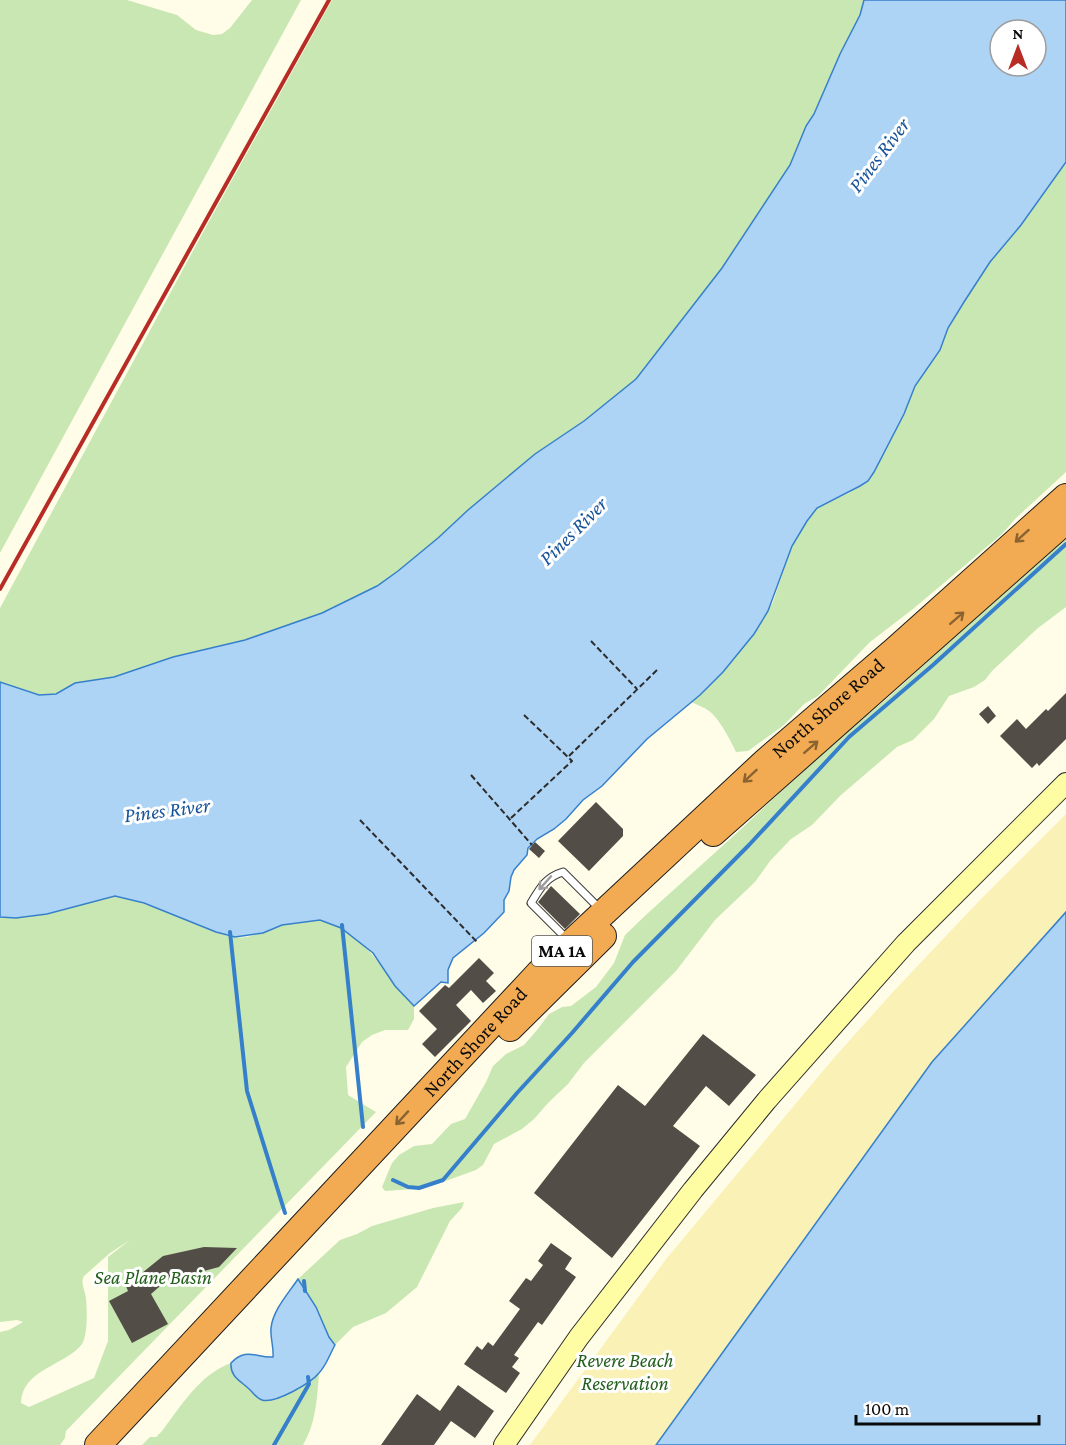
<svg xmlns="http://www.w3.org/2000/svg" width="1066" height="1445" viewBox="0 0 1066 1445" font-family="'Crimson Pro',serif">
<rect width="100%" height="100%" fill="#fffde8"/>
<path fill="#c9e7b3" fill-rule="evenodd" d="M0,0H127L177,15L196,30L213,35L222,34L230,28L252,0H301L0,553Z
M332,0H864L860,15L840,54L814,114L806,126L790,165L722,268L636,379L584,421L535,454L468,510L438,538L398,571L377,586L322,613L245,640L173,657L114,677L75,683L56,694L39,695L0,682V608L207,225Z
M1066,162V472L1016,518L1002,534L913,609L870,642L818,696L804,704L784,725L748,751L736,752C731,741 719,718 709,711C704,707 697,705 691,702L723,672L754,634L773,602L792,546L803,527L817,508C837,498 861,491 874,472L904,414L915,386L940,350L948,328L964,302L990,262L1021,225Z
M1066,533V607L1038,628L992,671L985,680L974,687L949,696L934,719L913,740L897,747L841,795L812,825L791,839L770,861L755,882L715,920L676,971L584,1063L568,1084L549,1102L534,1119L522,1129L494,1144L483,1165L476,1170L440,1183L413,1189L385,1191L382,1187L392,1163L399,1155L414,1146L432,1144L451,1124L465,1119L486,1082L493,1066L506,1054L524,1045L537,1030L549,1014L562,1007L571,1006L596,987L614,963L625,935L648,913L739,831L823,752L890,696L973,620L989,602Z
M115,896C142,902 168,912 193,922C206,927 218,934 232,937C249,940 261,932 276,927C283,924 291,924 299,922C356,908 381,975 414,1006V1019L408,1030H385L372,1035L362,1042L346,1067L348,1095L376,1112L66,1431L65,1438L60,1445H0V1332L9,1330L23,1322L17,1320L0,1322V917C40,922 77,903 115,896ZM130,1240L108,1257V1341L94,1378L29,1407L21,1403C22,1369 65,1366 82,1344C88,1334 87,1309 86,1298C85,1290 80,1283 84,1276L110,1253Z
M464,1202L462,1208L450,1221L417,1287L386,1313L353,1327L335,1345L329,1337L316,1307L298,1279L340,1240L357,1234L372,1226L433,1208Z
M231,1363V1369L281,1398L319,1374C317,1399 316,1423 303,1445H142L150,1437H156L162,1431C182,1405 199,1375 231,1363Z"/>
<path fill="#f9f1b5" d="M1066,814V912L932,1062L656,1445H530L667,1258L833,1059L892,993L979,901Z"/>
<path fill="#add3f5" stroke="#3680cb" stroke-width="1.5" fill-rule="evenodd" d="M864,0H1066V162L1021,225L990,262L964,302L948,328L940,350L915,386L904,414L874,472L868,481L860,486L817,508L807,521L792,546L768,611L754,634L723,672L700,695L647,739L602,786L583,800L566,819L554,829L537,839L528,848L527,855L514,870L511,877L509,891L504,900V912L484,933L453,958L448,970V983L441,982L414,1006L395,986L373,953L341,928L320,920L282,925L263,933L235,937L216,932L144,903L115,896L47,914L16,918L0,917V682L39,695L56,694L75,683L114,677L173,657L245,640L322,613L377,586L398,571L438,538L468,510L535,454L584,421L636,379L722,268L790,165L806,126L814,114L840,54L860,15ZM1000,30H1036V66H1000Z
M1066,912V1445H656L932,1062Z
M298,1279L316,1307L329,1337L335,1345C330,1354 326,1366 319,1373C311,1383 275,1404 262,1400C256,1398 253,1392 248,1388C239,1380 230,1376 231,1363C246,1347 256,1358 273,1357C274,1347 270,1338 271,1328C273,1310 288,1294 298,1279Z"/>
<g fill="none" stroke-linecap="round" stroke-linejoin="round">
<path stroke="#3680cb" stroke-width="4" d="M342,925L363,1127
M230,932L247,1091L285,1213
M393,1180L408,1187L419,1188L443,1180L517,1093L572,1033L633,962L749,845L849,737L933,665L1066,544
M304,1281L305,1291
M274,1445L309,1384L308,1377"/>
</g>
<path fill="#524d47" d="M1066,693V739L1039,766L1037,763L1032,768L1000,736L1017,719L1026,729L1046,709L1048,711Z
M988,706L996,716L988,724L979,714Z
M596,802L623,829V836L589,871L558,841Z
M535,842L545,851L539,858L529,849Z
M551,886L580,914L565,929L538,902Z
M479,958L494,973L486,981L496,991L483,1003L471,990L456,1005L471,1021L435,1057L422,1044L437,1029L419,1011L445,985L449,988Z
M703,1034L756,1075L729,1106L706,1086L673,1126L700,1146L612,1258L534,1193L618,1085L645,1106Z
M551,1243L572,1258L565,1269L576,1277L542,1325L538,1322L514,1355L519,1358L512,1367L520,1373L506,1393L464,1364L477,1346L482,1350L488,1342L493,1346L520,1309L509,1301L526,1278L531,1281L543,1265L538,1261Z
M204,1247L237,1248L219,1267L178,1278L175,1273L151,1294L168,1324L132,1343L109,1301L128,1291L126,1286L163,1256Z
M458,1385L494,1411L475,1438L451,1421L434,1445H381L417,1394L440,1411Z"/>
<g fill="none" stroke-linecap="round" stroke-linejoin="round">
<defs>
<path id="lane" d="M568,940L531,903C540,888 546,877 563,872L599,908"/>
<path id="secondary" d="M504,1445L579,1337L693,1190L767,1100L906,943L1066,783"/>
<g id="highway">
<path d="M713,833L1063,523"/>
<path d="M510,1028L603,936"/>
<path id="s1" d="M98,1445L539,973L766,761L895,650L1066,497"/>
</g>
</defs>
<use href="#lane" stroke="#3d3d3d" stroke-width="9"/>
<use href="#secondary" stroke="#2c2c2c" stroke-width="22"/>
<use href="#highway" stroke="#1b1b1b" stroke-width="28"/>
<path stroke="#2c2c2c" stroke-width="2" stroke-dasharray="6 3" stroke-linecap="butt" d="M591,641L637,689
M569,756L657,670
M471,775L532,845
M511,818L572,761L523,714
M360,820L478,943"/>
<use href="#lane" stroke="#fff" stroke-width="7"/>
<use href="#secondary" stroke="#fefda3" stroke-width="20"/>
<use href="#highway" stroke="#f2ab52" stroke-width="26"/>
<path stroke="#b72d25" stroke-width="4" d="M0,589L329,0"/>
</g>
<defs><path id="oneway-shaft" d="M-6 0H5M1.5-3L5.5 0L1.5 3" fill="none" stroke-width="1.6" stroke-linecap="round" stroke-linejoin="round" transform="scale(1.5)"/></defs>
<g stroke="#8a6332">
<use href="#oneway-shaft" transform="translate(1022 536) rotate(138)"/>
<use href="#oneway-shaft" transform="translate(957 618) rotate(-41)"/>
<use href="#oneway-shaft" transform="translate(811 747) rotate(-41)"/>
<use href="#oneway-shaft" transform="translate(750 776) rotate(137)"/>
<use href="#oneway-shaft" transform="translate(402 1118) rotate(133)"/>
</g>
<use stroke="#9d9d9d" href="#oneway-shaft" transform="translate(545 883) rotate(132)"/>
<g text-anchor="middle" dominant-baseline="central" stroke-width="6" stroke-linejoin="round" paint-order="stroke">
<rect fill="#fff" stroke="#545454" stroke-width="1.5" x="532" y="936" width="60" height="30" rx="4.5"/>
<g font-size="18" font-weight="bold" fill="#0a0a0a">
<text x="562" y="951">MA 1A</text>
</g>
<g font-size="20" fill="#0a0a0a" stroke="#fff">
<text stroke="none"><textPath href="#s1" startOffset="1038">North Shore Road</textPath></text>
<text stroke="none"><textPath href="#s1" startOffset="552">North Shore Road</textPath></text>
</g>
<g font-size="20" font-style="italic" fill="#24601d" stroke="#fff">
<text x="153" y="1277">Sea Plane Basin</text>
<text x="625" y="1360">Revere Beach<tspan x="625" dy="23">Reservation</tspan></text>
</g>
<g font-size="21" font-style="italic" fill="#175399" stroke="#fff">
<text transform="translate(879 155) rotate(-53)">Pines River</text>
<text transform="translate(573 531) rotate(-45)">Pines River</text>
<text transform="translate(167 810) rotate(-7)">Pines River</text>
</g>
</g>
<g transform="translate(1018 48)"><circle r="28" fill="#ffffff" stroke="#9d9d9d" stroke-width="1.5"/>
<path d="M0-4.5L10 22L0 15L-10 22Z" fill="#b72d25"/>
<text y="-9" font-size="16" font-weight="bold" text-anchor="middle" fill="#0a0a0a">N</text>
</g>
<path d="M856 1415v9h183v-9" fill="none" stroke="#0a0a0a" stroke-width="3"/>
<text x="865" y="1415" font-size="18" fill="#0a0a0a" stroke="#ffffff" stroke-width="4.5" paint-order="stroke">100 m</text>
</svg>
